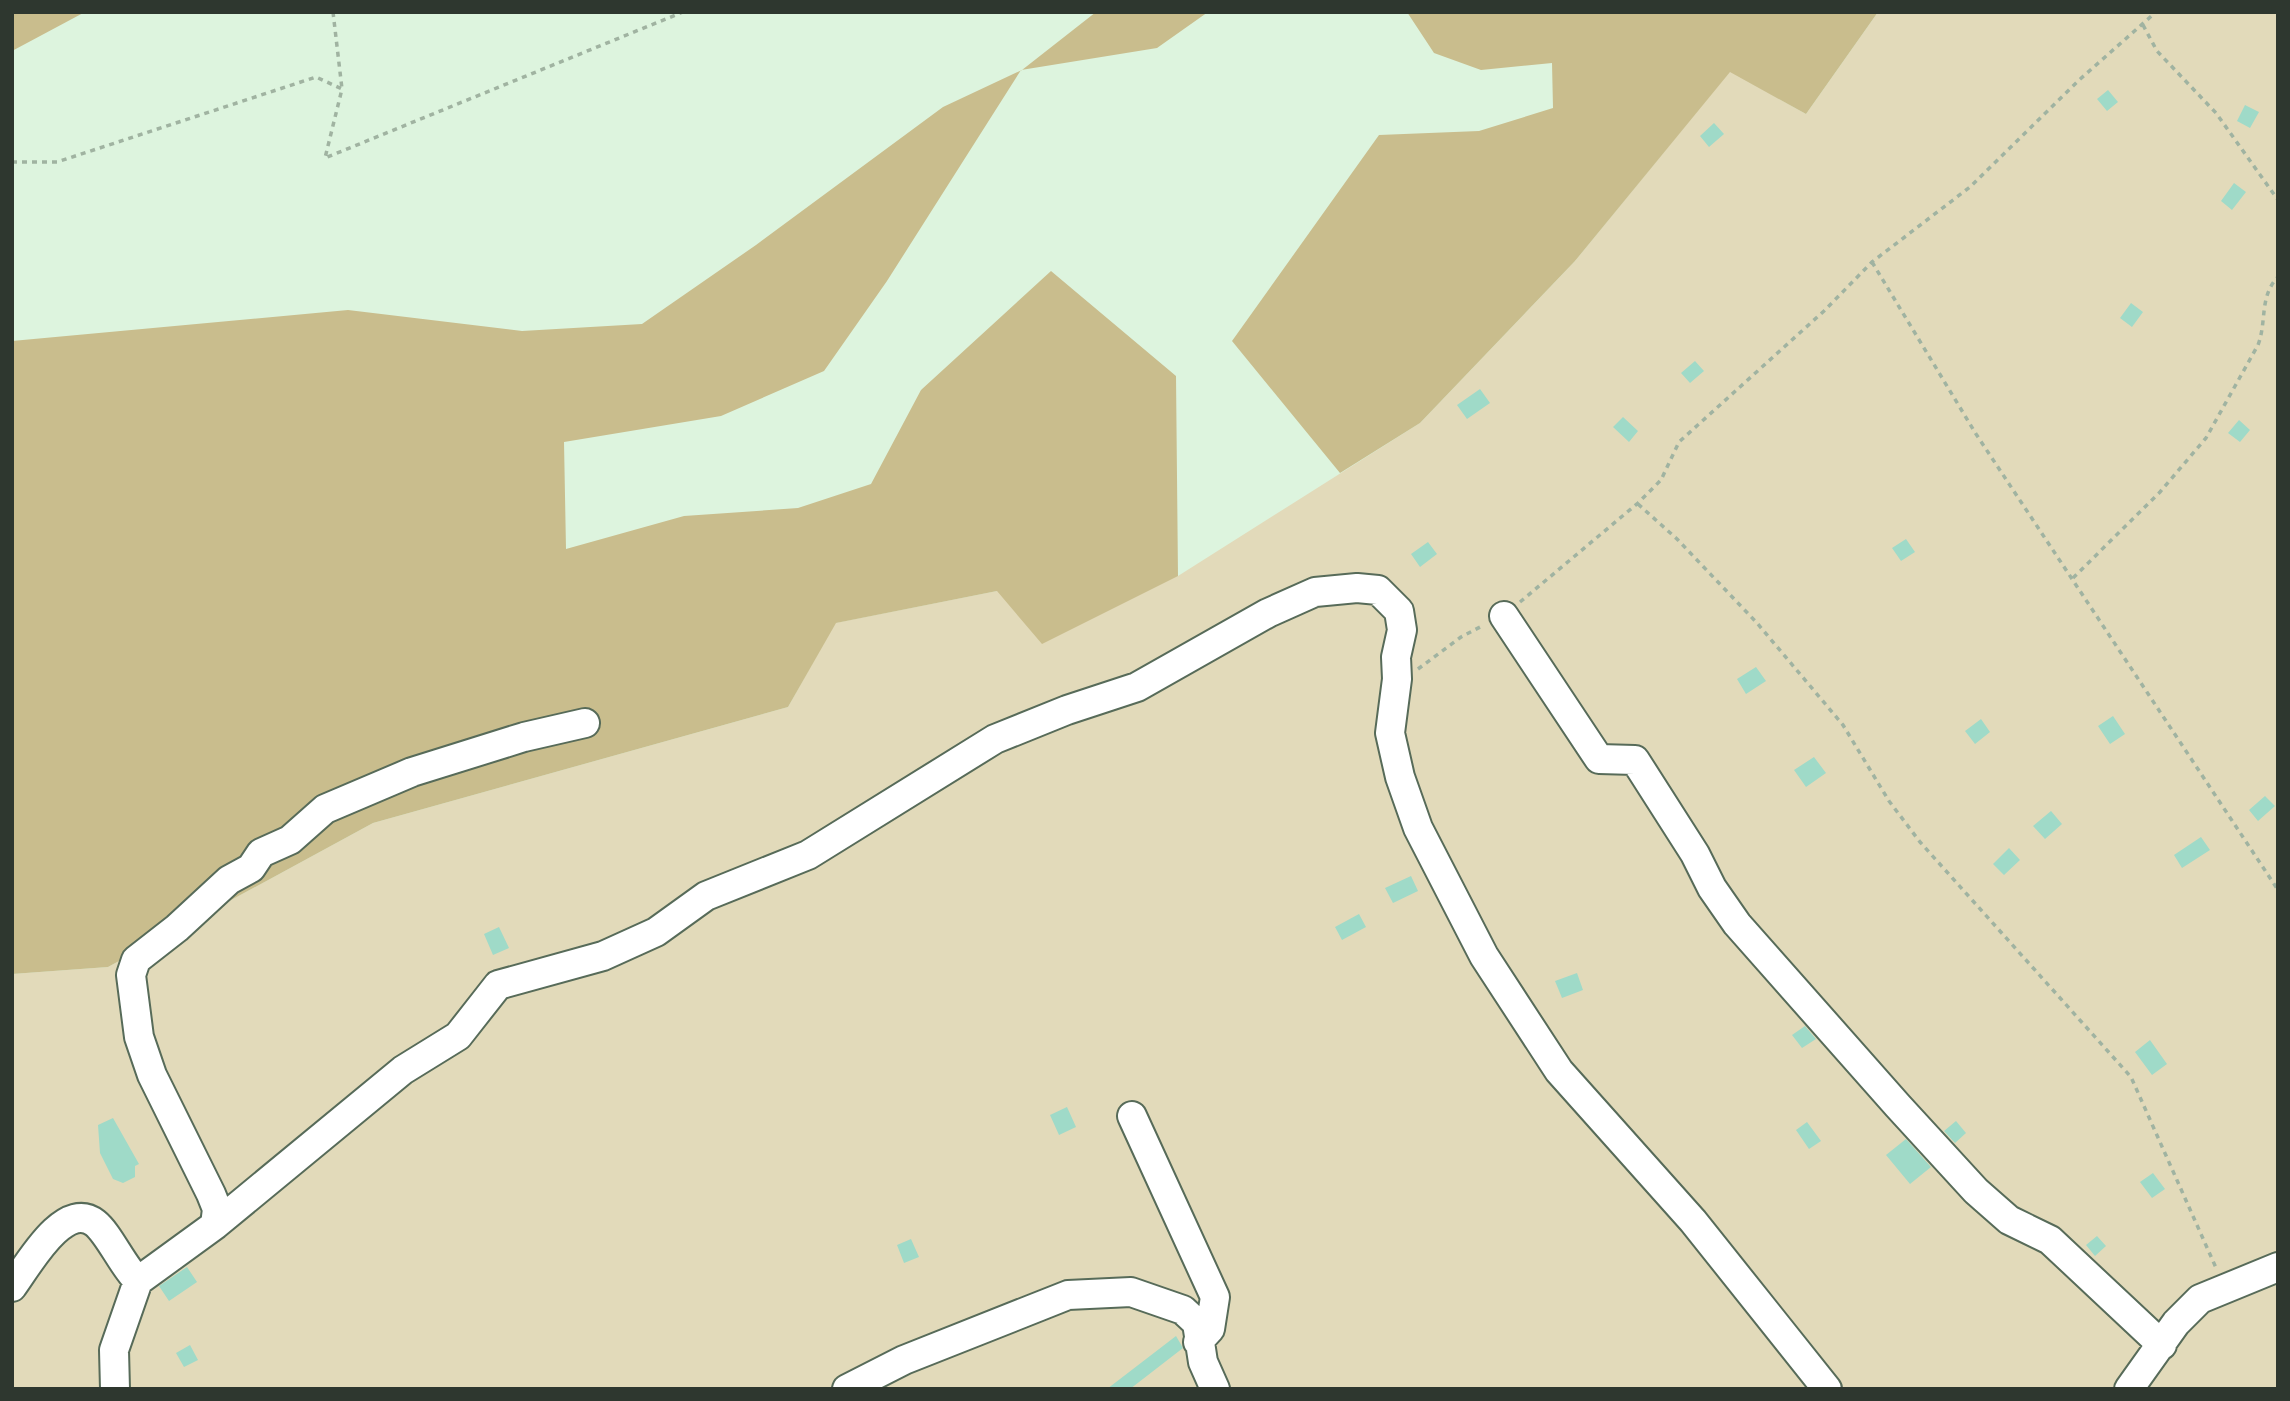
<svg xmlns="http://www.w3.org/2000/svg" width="2290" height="1401" viewBox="0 0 2290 1401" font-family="'DM Sans',sans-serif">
<rect width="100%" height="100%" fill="#ddf4de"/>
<path fill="#e2daba" d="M1878,12H2278V1389H12V974L108,967L373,823L788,707L835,623L997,591L1178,576L1420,423L1575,261L1730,71L1806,114Z"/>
<path fill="#c9bd8d" d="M12,12H85L12,51Z
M1096,12H1208L1157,48L1021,70L887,281L824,371L721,416L564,442L566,549L684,516L798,508L871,484L921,390L1051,271L1176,376L1178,576L1042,644L997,591L836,623L788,707L373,823L108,967L12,974V341L348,310L522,331L642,324L756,245L943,107L1022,70Z
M1407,12H1878L1806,114L1730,72L1575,261L1420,423L1340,473L1232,341L1379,135L1479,131L1553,108L1552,63L1481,70L1434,53Z"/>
<path fill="#9fdac8" d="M2108,90L2118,102L2107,111L2097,99Z
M2245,105L2259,112L2250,128L2237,121Z
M1714,123L1724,134L1709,147L1700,136Z
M2234,183L2246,192L2232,210L2221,201Z
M2131,303L2143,312L2132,327L2120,318Z
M1695,361L1704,371L1690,383L1681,373Z
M1480,389L1490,403L1467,419L1457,405Z
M1623,417L1638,431L1629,442L1613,427Z
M2239,420L2250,430L2240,442L2228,433Z
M1906,539L1915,552L1901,561L1892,548Z
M1428,542L1437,554L1420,567L1411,554Z
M1756,667L1766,681L1746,694L1737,679Z
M2113,716L2125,734L2110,744L2098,726Z
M1981,719L1990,732L1975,744L1965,731Z
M1814,757L1826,773L1806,787L1794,770Z
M2265,796L2275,806L2258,821L2249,810Z
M2051,811L2062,824L2045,839L2033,826Z
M2201,837L2210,850L2182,868L2174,855Z
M2009,848L2020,860L2004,875L1993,864Z
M1411,876L1418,891L1393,903L1385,888Z
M1359,914L1366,927L1342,940L1335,927Z
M499,927L509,948L493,955L484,934Z
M1577,973L1583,990L1562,998L1555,981Z
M1805,1026L1816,1039L1802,1048L1792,1035Z
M2150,1040L2167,1064L2152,1075L2135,1052Z
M1067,1107L1076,1127L1059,1135L1050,1115Z
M113,1118L139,1164L135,1166V1177L123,1183L113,1179L100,1153L98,1125Z
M1956,1121L1966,1133L1955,1143L1944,1131Z
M1807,1122L1821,1141L1809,1149L1796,1130Z
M1906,1139L1931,1167L1910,1184L1886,1155Z
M2153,1173L2165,1189L2152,1198L2140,1182Z
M2097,1236L2106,1246L2095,1256L2086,1245Z
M911,1239L919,1257L904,1263L897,1245Z
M187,1267L197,1282L169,1301L159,1286Z
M1176,1336L1183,1348L1130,1389H1107Z
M190,1345L198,1360L184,1367L176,1353Z"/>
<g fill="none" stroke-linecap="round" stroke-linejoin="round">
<defs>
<path id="minor" d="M1504,616L1599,759L1635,760L1695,854L1712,888L1737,924L1898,1106L1976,1191L2009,1220L2050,1240L2162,1345
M1132,1116L1215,1297L1210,1329L1198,1342
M215,1225L217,1209L211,1194L152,1075L139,1037L131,975L136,960L177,928L229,880L251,868L261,853L290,840L325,809L412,772L524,737L585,723
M12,1287C27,1267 64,1199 95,1223C109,1234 122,1265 138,1281L215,1225L403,1070L458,1036L498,985L603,956L656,932L706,896L808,855L995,739L1067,710L1137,687L1268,613L1315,592L1357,588L1378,590L1399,611L1402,630L1396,657L1397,679L1390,733L1400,777L1418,828L1484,956L1559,1071L1693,1221L1827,1389
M115,1389L114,1350L138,1281
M847,1389L904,1360L1068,1295L1131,1292L1183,1310L1197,1323L1203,1362L1215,1389
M2129,1389L2176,1323L2200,1299L2278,1267"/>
</defs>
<use href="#minor" stroke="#576b59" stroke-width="32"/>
<path stroke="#a0b3a1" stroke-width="3.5" stroke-dasharray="5 5" stroke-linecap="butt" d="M333,12L342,89
M2143,25L2157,51L2216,113L2278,200
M12,162H57L316,77L342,89L325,158L683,12
M1872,262L1976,434L2278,890
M1638,504L1677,539L1757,623L1843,725L1889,801L1920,842L2131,1077L2217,1270
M2073,578L2160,492L2206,438L2258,345C2267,322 2259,296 2278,277
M1520,602L1638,503L1661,480L1679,442L1824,311L1872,262L1970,187L2078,81L2156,12
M1418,669L1461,637L1484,625"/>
<use href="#minor" stroke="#fff" stroke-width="28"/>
</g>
<rect width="2290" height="1401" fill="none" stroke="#2e372f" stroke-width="28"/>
</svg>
